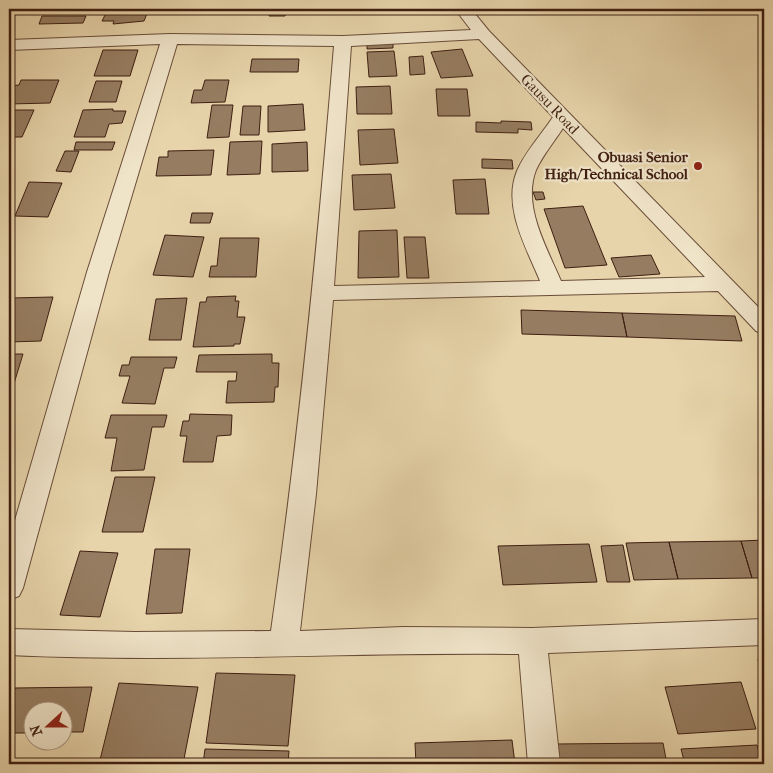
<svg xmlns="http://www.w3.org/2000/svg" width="773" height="773" viewBox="0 0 773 773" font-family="'IM FELL French Canon',serif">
<rect width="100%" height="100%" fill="#e7d4aa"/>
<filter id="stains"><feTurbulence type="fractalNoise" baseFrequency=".004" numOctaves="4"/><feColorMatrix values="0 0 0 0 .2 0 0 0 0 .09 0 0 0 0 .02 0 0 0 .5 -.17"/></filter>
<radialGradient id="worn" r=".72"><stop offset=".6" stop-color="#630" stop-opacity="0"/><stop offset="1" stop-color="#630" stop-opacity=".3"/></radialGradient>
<path fill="#967d61" stroke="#3f1f12" d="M108,9H147L148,11L144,21L113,24L114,21H102Z
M263,9H306V12H286L285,16H269L270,12H262Z
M42,16H86L83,23L39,24Z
M393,42V48L367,49V43Z
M462,49L473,76L441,78L431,52Z
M103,50H138L130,76H94Z
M394,51L397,76L369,77L367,52Z
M423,56L425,74L410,75L409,57Z
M252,59H299L298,72H250Z
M21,80H59L50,103L9,104V86L19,85Z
M205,80H229L225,102L191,103L194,90H202Z
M96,81H122L116,102H89Z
M390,86L392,114H357L356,87Z
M436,89H467L470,116H438Z
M303,104L305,130L268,132V106Z
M212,105H233L229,137L207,138Z
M243,106H261L259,135H240Z
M113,109V111H126L122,123L109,124L105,137H74L83,110Z
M9,110H34L22,137H9Z
M501,121L531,122L532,130L518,129V133L476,132V122L501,123Z
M394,129L398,163L360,165L358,130Z
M262,141L260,174L227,175L230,142Z
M76,142H115L112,150H74Z
M307,142L308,171L272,172V144Z
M214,150L211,175L156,176L159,157H168V151Z
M65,151H79L71,172L56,171Z
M482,159L512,160L513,169L482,168Z
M391,174L395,208L354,210L352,175Z
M485,179L489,214H456L453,180Z
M29,182L62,183L48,217L15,216Z
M533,192H543L545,199L536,200Z
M583,206L607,265L565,268L544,209Z
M192,213H213L210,223H190Z
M397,230L399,277L358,278L359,231Z
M165,235L204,237L193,277L153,275Z
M404,237H425L429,278H407Z
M220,238H259L256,277H209L211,266H217Z
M651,255L660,274L619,277L611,258Z
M236,296L235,301H239L237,317H245L240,344H234V346L193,347L200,302H206L207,297Z
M53,297L41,341L9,342V305L11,298Z
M187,298L181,340H149L156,299Z
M521,310L622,313L627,337L522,334Z
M622,313L735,316L742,341L627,337Z
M9,354H23L9,400Z
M272,354V363H279L278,387H275L274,402L226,403L228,381H236L237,372H196L199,355Z
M131,357H177L174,368H164L155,404L122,403L130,376H119L122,365H129Z
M190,414L232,415L231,435L217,436L213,462H183L187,436H180L183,421H189Z
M111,415H167L164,427H152L144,470L111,471L117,438H105Z
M115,477H155L143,532H102Z
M764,540V578H752L741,541Z
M741,541L752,578L678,579L669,542Z
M669,542L678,579L634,580L626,543Z
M589,544L597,582L503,585L498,546Z
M623,545L630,582H607L601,546Z
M155,549H190L182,613L146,614Z
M80,551L118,553L100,617L60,615Z
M758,659L764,660V687Z
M216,673L295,675L288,746L206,743Z
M741,682L756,729L678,734L665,687Z
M119,683L198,687L183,764H99Z
M92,687L83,732H62V710H32V733H9V714L15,688Z
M512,740L515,764H416L415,743Z
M663,743L667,764H557L554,744Z
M757,745L763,764H685L681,749Z
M205,749L289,751L288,764H203Z"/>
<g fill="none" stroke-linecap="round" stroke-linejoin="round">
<defs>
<path id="street" d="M455,9H471L489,31L764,313V334L756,331L718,291L333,300L316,494L300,631L403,627L532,628L764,619V645L548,653L560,764H528L519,654C349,652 179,663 9,655V629L135,632L271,631C299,436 318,242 334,46L177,44L109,272L23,588L19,596L9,600V541L87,272L160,44L9,50V40L170,34L343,36L471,30ZM479,39L553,117C541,135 525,152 517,171C502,207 527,249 540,281L334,286L351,46ZM563,128L705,277L561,281C547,248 522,206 536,170C543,155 554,142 563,128Z"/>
</defs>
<use href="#street" stroke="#694c38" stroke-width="2"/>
<use href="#street" fill="#efe3c8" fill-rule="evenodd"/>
</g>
<circle fill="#8f2418" stroke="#efe3c8" stroke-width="2" cx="698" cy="166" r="5"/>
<g text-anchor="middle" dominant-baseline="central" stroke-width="4.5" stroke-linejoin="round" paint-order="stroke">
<g font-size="15" fill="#3f1f12" stroke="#efe3c8">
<text transform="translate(550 104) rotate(46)">Gausu Road</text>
</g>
<g font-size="15" font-weight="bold" fill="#3f1f12" stroke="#efe3c8" text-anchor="end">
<text x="688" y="157">Obuasi Senior<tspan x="688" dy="17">High/Technical School</tspan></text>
</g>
</g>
<rect width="773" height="773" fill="none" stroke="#e7d4aa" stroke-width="30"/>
<rect x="10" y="10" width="753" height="753" fill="none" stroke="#3f1f12" stroke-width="2.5"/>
<rect x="15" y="15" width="743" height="743" fill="none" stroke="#3f1f12"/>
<g transform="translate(48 726) rotate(249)"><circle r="24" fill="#efe3c8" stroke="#a9957f"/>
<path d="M0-4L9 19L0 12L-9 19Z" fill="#8f2418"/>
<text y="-8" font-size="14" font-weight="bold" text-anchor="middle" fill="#3f1f12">N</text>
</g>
<rect width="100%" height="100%" filter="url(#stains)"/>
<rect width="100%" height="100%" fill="url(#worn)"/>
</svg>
